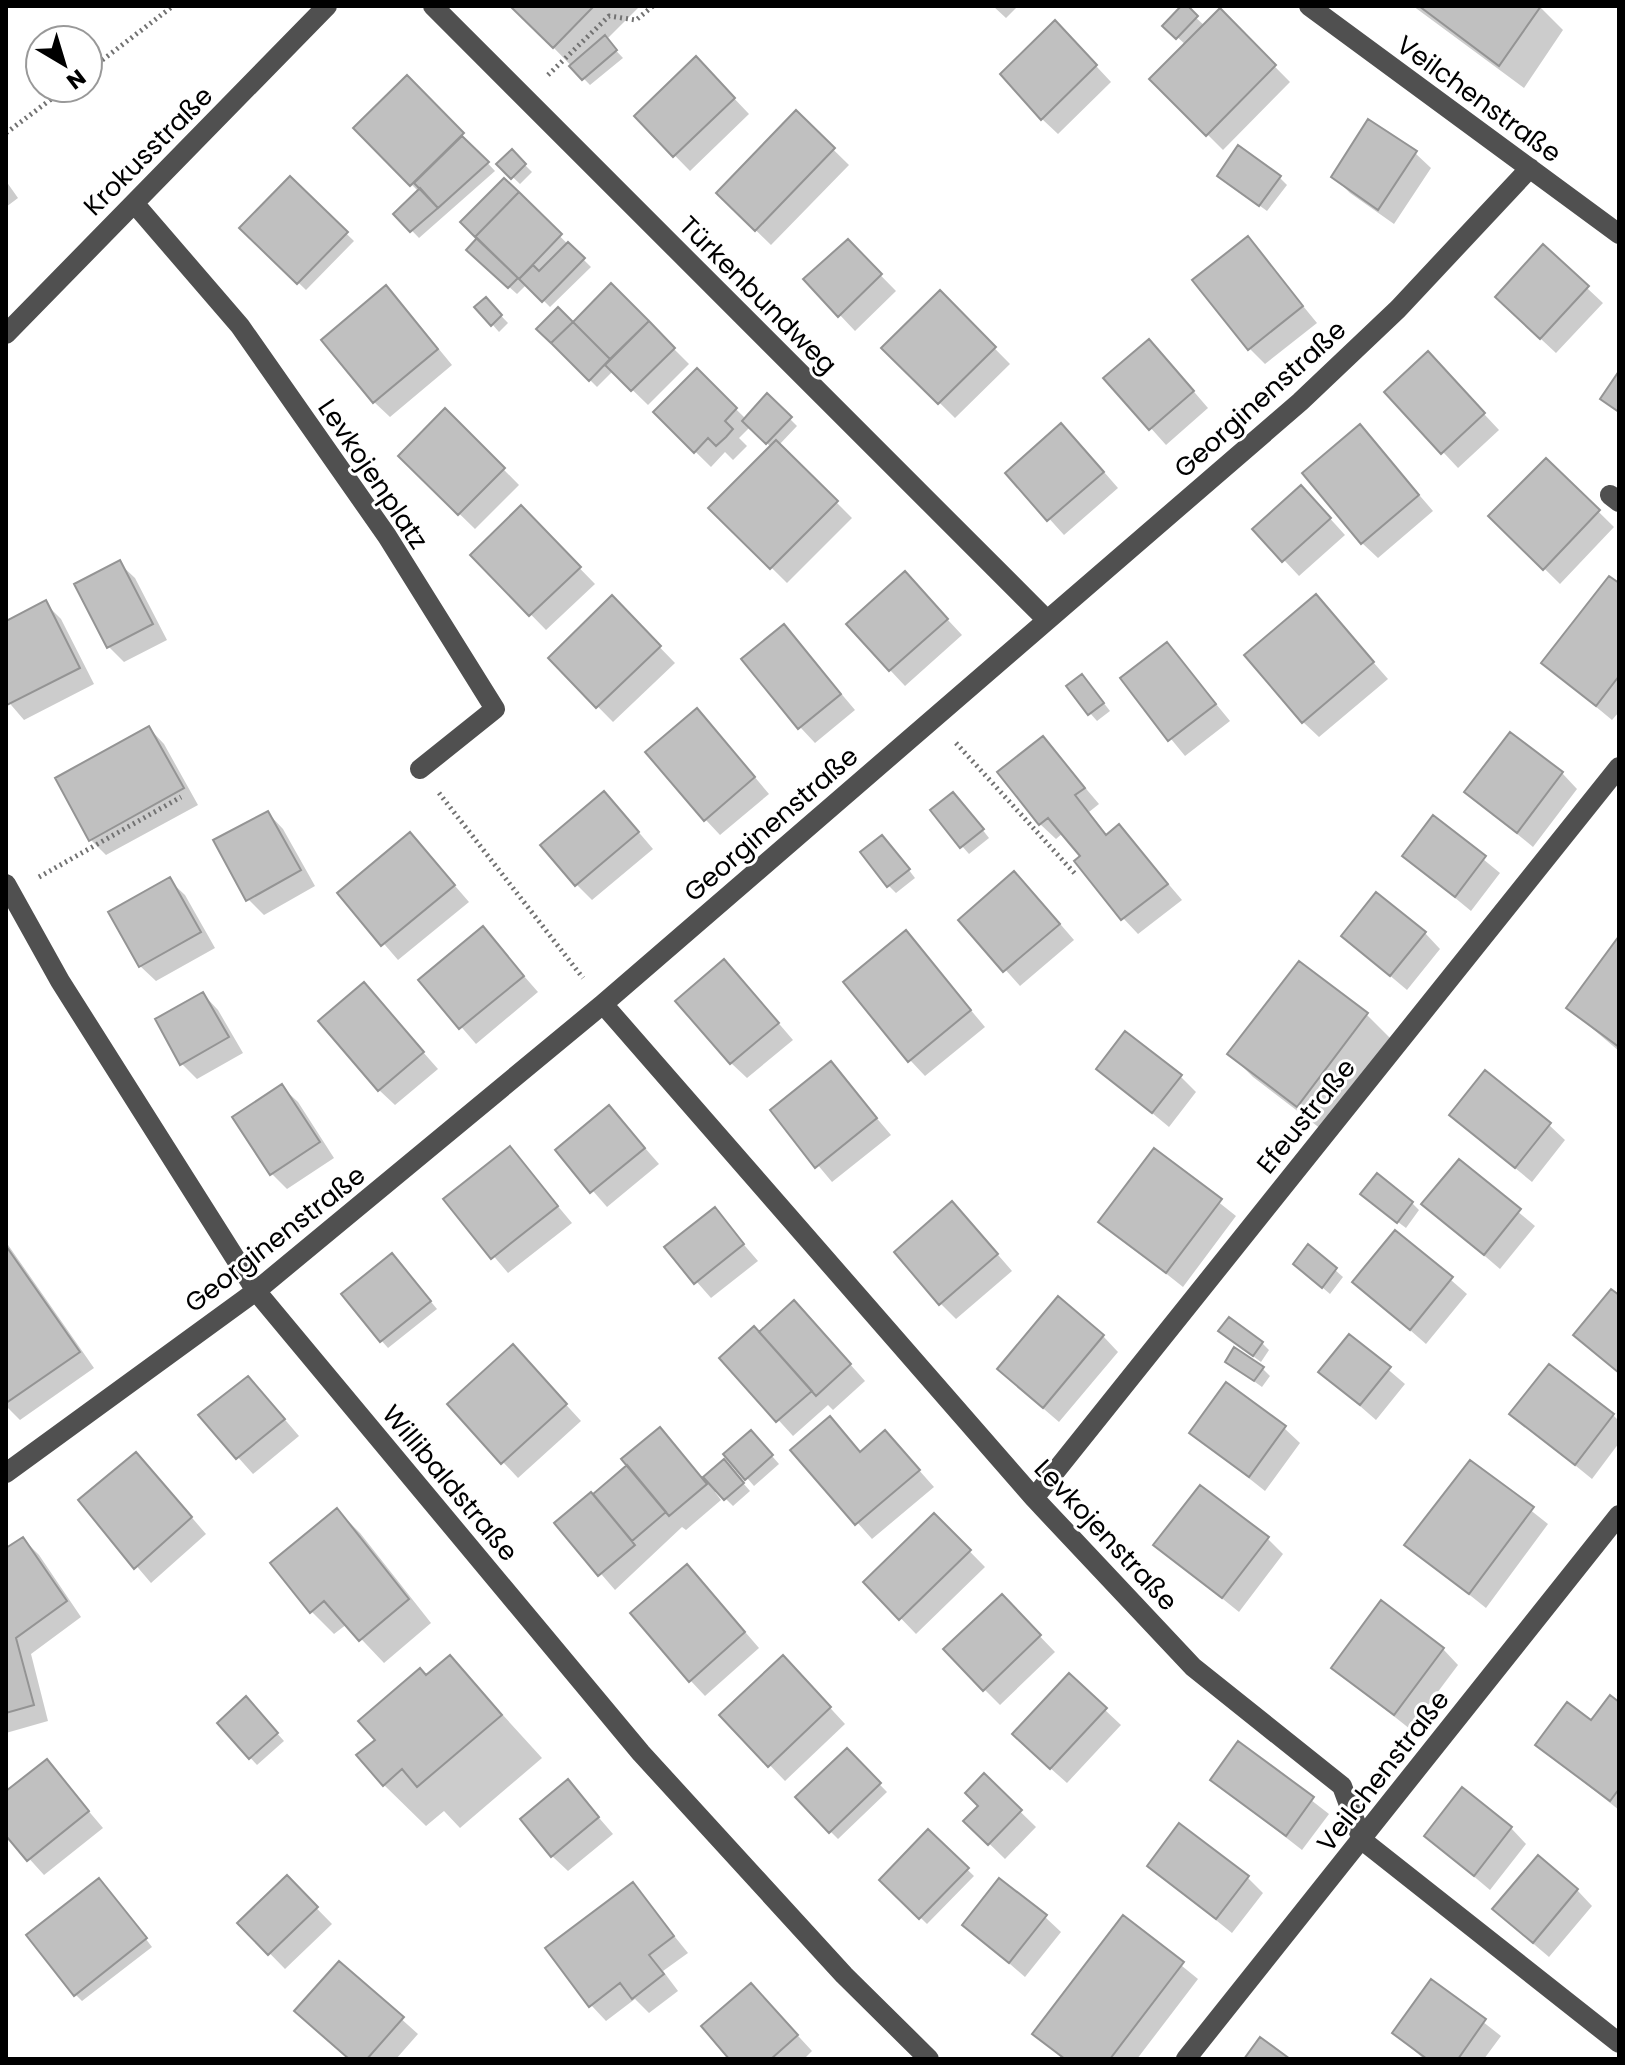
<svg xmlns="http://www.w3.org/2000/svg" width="1625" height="2065" viewBox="0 0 1625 2065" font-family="Poppins,sans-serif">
<rect width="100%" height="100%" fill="#fff"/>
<path fill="#0003" d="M513,6H640L606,40L623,58L590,85Z
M993,6H1018L1006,18Z
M1183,6L1205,26L1220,11L1290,82L1223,150L1152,79L1186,45L1165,26Z
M1413,6H1539L1563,30L1524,88Z
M1070,38L1111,82L1058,134L1042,119Z
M711,74L749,114L690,171L636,116Z
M407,77L495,171L419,238L396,214L419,192L356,128Z
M796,113L849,165L771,245L718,193Z
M512,152L532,172L520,184L499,164Z
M1415,153L1431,168L1394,224L1350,193L1334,177Z
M1219,176L1279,177L1287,185L1267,211Z
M290,179L354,241L306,290L242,228Z
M6,181L18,198L6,207Z
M504,181L591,267L550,307L527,284L517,294L476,257Z
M1248,239L1317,323L1265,364L1249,348Z
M848,242L896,291L855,331L806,279Z
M1543,247L1603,303L1556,353L1513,313Z
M611,286L689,364L648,405L613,371L597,387L539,329L573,324Z
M940,293L1010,364L955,418L884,348Z
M486,300L508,323L499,332L492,324Z
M401,303L452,365L390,417L374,402Z
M1164,357L1208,408L1166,445L1106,378Z
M1443,370L1499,430L1458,468L1387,392Z
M697,371L746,419L767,396L797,426L779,445L852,518L787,583L711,508L771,447L750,427L739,438L747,446L733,460L725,452L711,467L655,412Z
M445,410L519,485L475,529L400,456Z
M1360,426L1433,511L1378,558L1362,543Z
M1077,441L1118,488L1064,535L1008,473Z
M1546,460L1614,527L1560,584L1491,516Z
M1316,503L1345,535L1299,576L1255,529Z
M521,508L595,584L546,630L473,555Z
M119,563L135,578L167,640L124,662L109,647Z
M1619,586V712L1612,720L1543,663Z
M920,590L962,635L905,686L890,670Z
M1316,597L1388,679L1319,737L1303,722Z
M612,598L675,663L613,722L550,658Z
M45,603L61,619L94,684L24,720L6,699V623Z
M784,626L855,710L815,743L800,727Z
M1167,644L1230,721L1185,756L1122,679Z
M1089,684L1110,711L1097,721L1090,713Z
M712,726L769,794L720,835L705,819Z
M149,728L164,744L198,805L106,855L91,840Z
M1043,738L1099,804L1089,812L1108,836L1119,826L1182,900L1138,934L1123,918L1063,833L1056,839L1040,824Z
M1562,773L1577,789L1533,847L1466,792Z
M960,801L989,838L969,854L962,846Z
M619,809L653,849L592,900L576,884Z
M268,813L283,829L315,886L264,915L248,899Z
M1433,818L1500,873L1471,911L1404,856Z
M410,834L469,902L398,960L340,893Z
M889,844L915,878L896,893L889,886Z
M169,880L185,895L215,948L156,981L140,966Z
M1030,889L1074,940L1020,986L961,920Z
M483,929L538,992L476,1044L421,980Z
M906,933L985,1027L925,1076L910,1060Z
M1425,933L1440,949L1407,990L1343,936Z
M1619,939V1051L1568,1008Z
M1299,963L1367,1015L1390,1038L1321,1129L1253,1077L1230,1054Z
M739,977L793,1040L747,1078L731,1063Z
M364,985L438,1069L395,1105L379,1090Z
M203,994L218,1010L243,1053L197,1079L182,1064Z
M831,1064L891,1135L832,1182L772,1110Z
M1099,1069L1180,1076L1196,1092L1169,1127Z
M282,1087L298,1102L334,1158L287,1189L271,1173Z
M1451,1115L1549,1125L1565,1140L1532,1182Z
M624,1124L659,1164L607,1207L558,1151Z
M510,1149L572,1223L508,1273L446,1200Z
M1154,1151L1236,1216L1183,1287L1100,1221Z
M1459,1162L1535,1226L1500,1269L1424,1204Z
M1370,1201L1412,1203L1419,1210L1406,1228Z
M714,1210L758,1261L711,1298L667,1248Z
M967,1219L1012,1271L956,1319L940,1303Z
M1396,1232L1467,1294L1426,1344L1355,1282Z
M6,1242L94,1368L20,1420L6,1406Z
M1309,1247L1343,1277L1330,1294L1303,1271Z
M399,1263L437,1309L388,1348L381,1340Z
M810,1319L865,1381L833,1410L828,1405L793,1436L722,1358L759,1334Z
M1103,1336L1118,1352L1059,1422L1016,1385Z
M1350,1337L1405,1384L1376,1420L1321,1372Z
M1228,1338L1262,1343L1269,1350L1261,1362Z
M1227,1362L1263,1369L1270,1376L1262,1387Z
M528,1363L581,1421L518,1478L503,1462Z
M263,1394L299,1436L253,1474L201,1416Z
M1512,1414L1613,1415L1619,1421V1443L1592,1479Z
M830,1419L861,1453L885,1432L934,1487L872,1539L793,1450Z
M1284,1428L1300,1443L1265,1491L1192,1433Z
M758,1440L779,1464L754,1486L726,1454Z
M675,1445L703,1479L724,1461L750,1491L733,1506L717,1490L715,1492L721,1500L686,1530L682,1527L615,1590L557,1523L629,1465Z
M1471,1463L1548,1524L1486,1608L1407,1545Z
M151,1470L206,1534L151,1583L81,1501Z
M337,1510L360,1533L431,1623L384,1663L347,1624L334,1634L311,1611Z
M934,1515L985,1567L916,1634L866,1582Z
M1267,1538L1283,1554L1239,1612L1156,1545Z
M23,1539L39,1555L81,1617L31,1654L48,1721L6,1733V1550Z
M702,1582L759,1648L705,1696L690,1680Z
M1002,1597L1055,1652L1000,1705L984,1689Z
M1443,1649L1458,1665L1410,1729L1333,1668Z
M450,1657L542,1758L460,1828L444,1811L426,1826L384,1785L377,1740L426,1678Z
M798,1673L845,1724L785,1781L722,1715Z
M1619,1704V1810L1537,1745L1591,1723Z
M253,1706L284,1741L257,1765L219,1723Z
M1105,1710L1121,1725L1067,1783L1030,1750Z
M1239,1744L1329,1814L1302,1850L1212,1780Z
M847,1751L887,1792L838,1839L797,1798Z
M47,1762L103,1828L44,1875L6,1833V1794Z
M984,1776L1036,1827L1005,1859L966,1821L981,1806Z
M568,1782L613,1834L568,1871L552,1856Z
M1511,1828L1526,1844L1490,1890L1426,1836Z
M928,1832L974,1876L927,1924L882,1880Z
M1149,1866L1248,1878L1263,1893L1232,1933Z
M287,1878L332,1924L285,1969L240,1923Z
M633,1885L688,1953L663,1971L678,1991L649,2013L635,1999L606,2021L591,2005Z
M107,1888L152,1947L82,2001L75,1994Z
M1577,1890L1592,1906L1549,1957L1510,1924Z
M1045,1917L1061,1932L1025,1977L964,1924Z
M1123,1918L1198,1979L1137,2059H1063L1034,2033Z
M339,1963L418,2034L396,2059H349Z
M1432,1982L1501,2036L1484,2059H1424L1394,2033Z
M766,2001L812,2051L804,2059H732Z"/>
<path fill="#c0c0c0" stroke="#949494" stroke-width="2" d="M510,6H594L553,48Z
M1181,6H1188L1198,16L1176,39L1162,26Z
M1419,6H1541L1499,66Z
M1220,8L1276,65L1206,136L1149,79Z
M1055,20L1097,65L1041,120L1000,74Z
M605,35L617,50L582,80L569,66Z
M696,56L735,98L673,157L634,116Z
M407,75L464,133L410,186L353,128Z
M796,110L835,148L755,231L716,193Z
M1368,119L1417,151L1378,210L1331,177Z
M462,136L489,162L438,208L414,183Z
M1238,145L1281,176L1259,206L1217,176Z
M512,149L526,164L511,179L496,164Z
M290,176L348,232L297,284L239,228Z
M504,178L519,192L475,237L460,222Z
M420,188L438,208L410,232L393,214Z
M519,192L562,234L519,279L475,237Z
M1248,236L1303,306L1248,350L1192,280Z
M477,238L518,278L508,288L466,250Z
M848,239L882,274L838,317L803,279Z
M568,242L585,258L542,302L519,279L533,265L539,271Z
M1543,244L1589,286L1540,339L1495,297Z
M611,283L649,321L610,359L573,322Z
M386,285L438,349L373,403L321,340Z
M940,290L996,347L938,404L881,348Z
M486,297L502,315L491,326L474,307Z
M558,307L573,322L551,343L536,329Z
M649,321L675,348L631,391L605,365Z
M573,322L610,359L589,381L551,343Z
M1149,339L1194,391L1149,430L1103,378Z
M1428,351L1485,413L1441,454L1384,392Z
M697,368L737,408L725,421L733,429L726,437L716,446L708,438L694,453L653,412Z
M1619,371V412L1600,399Z
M767,393L792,417L766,444L742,421Z
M445,408L505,468L458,515L398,456Z
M1061,423L1104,472L1047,521L1005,473Z
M1360,424L1419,495L1361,544L1302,473Z
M776,440L838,501L770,569L708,508Z
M1546,458L1600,510L1543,570L1488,516Z
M1301,485L1331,518L1282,562L1252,529Z
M521,505L581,567L529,616L470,555Z
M120,560L153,624L107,648L74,584Z
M905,571L948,619L889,671L846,624Z
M1609,576L1619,583V676L1596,706L1541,663Z
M1316,594L1374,662L1302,723L1244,655Z
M612,595L661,646L596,708L548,658Z
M46,600L80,668L7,705L6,621Z
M784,624L841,694L798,729L741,659Z
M1167,642L1216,704L1168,741L1120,678Z
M1082,674L1104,703L1088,715L1066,686Z
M697,708L755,777L704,821L645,752Z
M149,726L184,788L89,841L55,778Z
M1510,732L1563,772L1517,833L1464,792Z
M1043,736L1085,788L1075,795L1106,835L1119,824L1168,884L1121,920L1074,861L1080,856L1048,818L1039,825L997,772Z
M604,791L639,832L575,886L540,845Z
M953,792L984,829L960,848L930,810Z
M268,811L301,870L246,901L213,840Z
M1433,815L1486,856L1455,897L1402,856Z
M410,832L455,885L381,946L337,893Z
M882,835L910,869L887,887L860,852Z
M1014,871L1060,924L1003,972L958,920Z
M170,877L201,932L139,967L108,912Z
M1376,892L1426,932L1390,976L1341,936Z
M483,926L524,976L459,1029L418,980Z
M906,930L971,1010L908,1062L843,982Z
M1619,936V1047L1566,1008Z
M724,959L779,1023L730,1064L675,1001Z
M1299,961L1368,1013L1297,1107L1227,1054Z
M364,982L424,1052L378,1091L318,1021Z
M203,992L229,1037L180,1065L155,1019Z
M1125,1031L1182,1075L1152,1113L1096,1069Z
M831,1061L877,1118L815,1168L770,1110Z
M1485,1070L1551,1123L1515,1168L1449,1115Z
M282,1084L320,1142L270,1175L232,1117Z
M609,1105L645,1148L590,1193L555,1150Z
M510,1146L558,1206L491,1259L443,1199Z
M1154,1148L1222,1199L1166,1273L1098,1222Z
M1459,1159L1521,1209L1484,1255L1421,1204Z
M1377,1173L1413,1202L1397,1223L1360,1194Z
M952,1201L998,1254L939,1305L894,1252Z
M715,1207L744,1244L694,1284L664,1247Z
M1395,1230L1453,1277L1410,1330L1352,1282Z
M1308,1244L1337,1268L1322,1288L1293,1264Z
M6,1246L80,1352L6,1403Z
M392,1253L431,1301L380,1342L341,1294Z
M1611,1289L1619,1295V1373L1573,1335Z
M1058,1296L1104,1335L1043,1408L997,1369Z
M794,1300L851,1364L816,1396L759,1332Z
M1229,1317L1263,1342L1253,1356L1218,1331Z
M754,1326L812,1391L776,1422L719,1358Z
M1349,1334L1391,1367L1360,1405L1318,1372Z
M513,1344L567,1404L501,1464L447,1404Z
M1234,1347L1264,1367L1254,1381L1225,1362Z
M1549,1364L1614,1414L1575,1465L1509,1414Z
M248,1376L285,1419L236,1459L198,1415Z
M1226,1382L1286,1426L1249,1477L1189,1433Z
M830,1416L860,1452L885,1430L920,1470L855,1525L790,1450Z
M660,1427L707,1484L669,1516L621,1459Z
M751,1430L773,1455L745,1480L723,1454Z
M136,1452L192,1517L134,1569L78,1500Z
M724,1459L744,1483L724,1500L703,1477Z
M1470,1460L1534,1507L1469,1594L1404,1545Z
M627,1465L666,1512L632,1541L593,1494Z
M1200,1485L1269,1537L1222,1598L1153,1545Z
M591,1492L635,1545L598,1576L554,1523Z
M337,1508L409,1599L359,1641L324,1601L310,1613L270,1563Z
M934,1513L971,1550L899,1620L863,1582Z
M23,1537L67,1601L16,1638L34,1705L6,1713V1548Z
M687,1564L745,1632L689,1682L630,1613Z
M1002,1594L1041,1635L983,1691L943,1649Z
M1381,1600L1444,1648L1394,1715L1331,1668Z
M450,1655L502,1715L417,1787L402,1769L383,1786L356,1755L375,1740L358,1721L420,1668L426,1675Z
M783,1655L831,1707L768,1767L719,1715Z
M1069,1673L1107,1708L1050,1769L1012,1734Z
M1610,1695L1619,1702V1789L1610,1801L1535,1745L1567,1702L1591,1720Z
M246,1696L278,1733L249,1759L217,1723Z
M1238,1741L1314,1797L1286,1836L1210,1780Z
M847,1748L881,1783L829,1833L795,1797Z
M47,1759L89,1811L27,1861L6,1836V1791Z
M984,1773L1022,1810L988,1845L963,1821L978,1806L965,1793Z
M568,1779L599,1817L551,1857L520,1819Z
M1462,1787L1512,1827L1474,1876L1424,1836Z
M1179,1823L1249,1876L1216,1919L1147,1866Z
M928,1829L969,1868L919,1919L879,1880Z
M1538,1855L1578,1889L1533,1943L1492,1909Z
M287,1875L318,1907L268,1955L237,1923Z
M99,1878L147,1938L74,1996L26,1935Z
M999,1878L1047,1915L1009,1963L962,1925Z
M633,1882L674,1936L649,1955L664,1974L632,1999L620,1983L589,2007L545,1948Z
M1123,1915L1184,1962L1110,2059H1065L1032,2034Z
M339,1961L404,2017L367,2059H349L294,2011Z
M1431,1979L1486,2019L1458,2059H1427L1392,2033Z
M751,1983L798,2035L771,2059H729L701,2026Z
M1260,2037L1290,2059H1244Z"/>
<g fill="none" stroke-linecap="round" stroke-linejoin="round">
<path stroke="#727272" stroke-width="5" stroke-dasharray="2 4" stroke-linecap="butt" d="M88,71L173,6
M548,75L609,16L636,20L653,6
M6,133L66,88
M956,743L1077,876
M439,793L583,978
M39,877L181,797"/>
<path stroke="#505050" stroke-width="20" d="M433,6L1047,620
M1309,6L1619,234
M134,203L240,326L387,536L495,709L420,769
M6,334L327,6
M1610,495L1619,502
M6,884L60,981L256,1291L641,1753L844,1975L929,2059
M603,1004L1034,1498L1193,1667L1342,1786L1362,1840L1619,2043
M6,1473L256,1291L603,1004L1300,402L1398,309L1530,168
M1034,1498L1619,767
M1186,2059L1619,1515"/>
</g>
<g text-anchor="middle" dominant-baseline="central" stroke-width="6" stroke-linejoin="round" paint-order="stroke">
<g font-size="26" fill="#000" stroke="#fff">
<text transform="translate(1479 99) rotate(36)">Veilchenstraße</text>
<text transform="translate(148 151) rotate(-45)">Krokusstraße</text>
<text transform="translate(758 295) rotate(45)">Türkenbundweg</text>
<text transform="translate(1260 399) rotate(-42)">Georginenstraße</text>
<text transform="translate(373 474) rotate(56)">Levkojenplatz</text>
<text transform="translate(771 824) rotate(-41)">Georginenstraße</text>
<text transform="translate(1306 1116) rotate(-51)">Efeustraße</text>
<text transform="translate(275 1239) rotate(-38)">Georginenstraße</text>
<text transform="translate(450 1483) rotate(50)">Willibaldstraße</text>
<text transform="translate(1106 1535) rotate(47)">Levkojenstraße</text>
<text transform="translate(1383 1771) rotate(-52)">Veilchenstraße</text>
</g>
</g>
<rect width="1625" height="2065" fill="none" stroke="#000000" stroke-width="16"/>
<g transform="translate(64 64) rotate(142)"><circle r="38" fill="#ffffff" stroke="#999999" stroke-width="2"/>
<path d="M0-6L14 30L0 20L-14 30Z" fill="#000000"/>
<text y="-12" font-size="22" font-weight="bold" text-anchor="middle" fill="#000000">N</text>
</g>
</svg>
